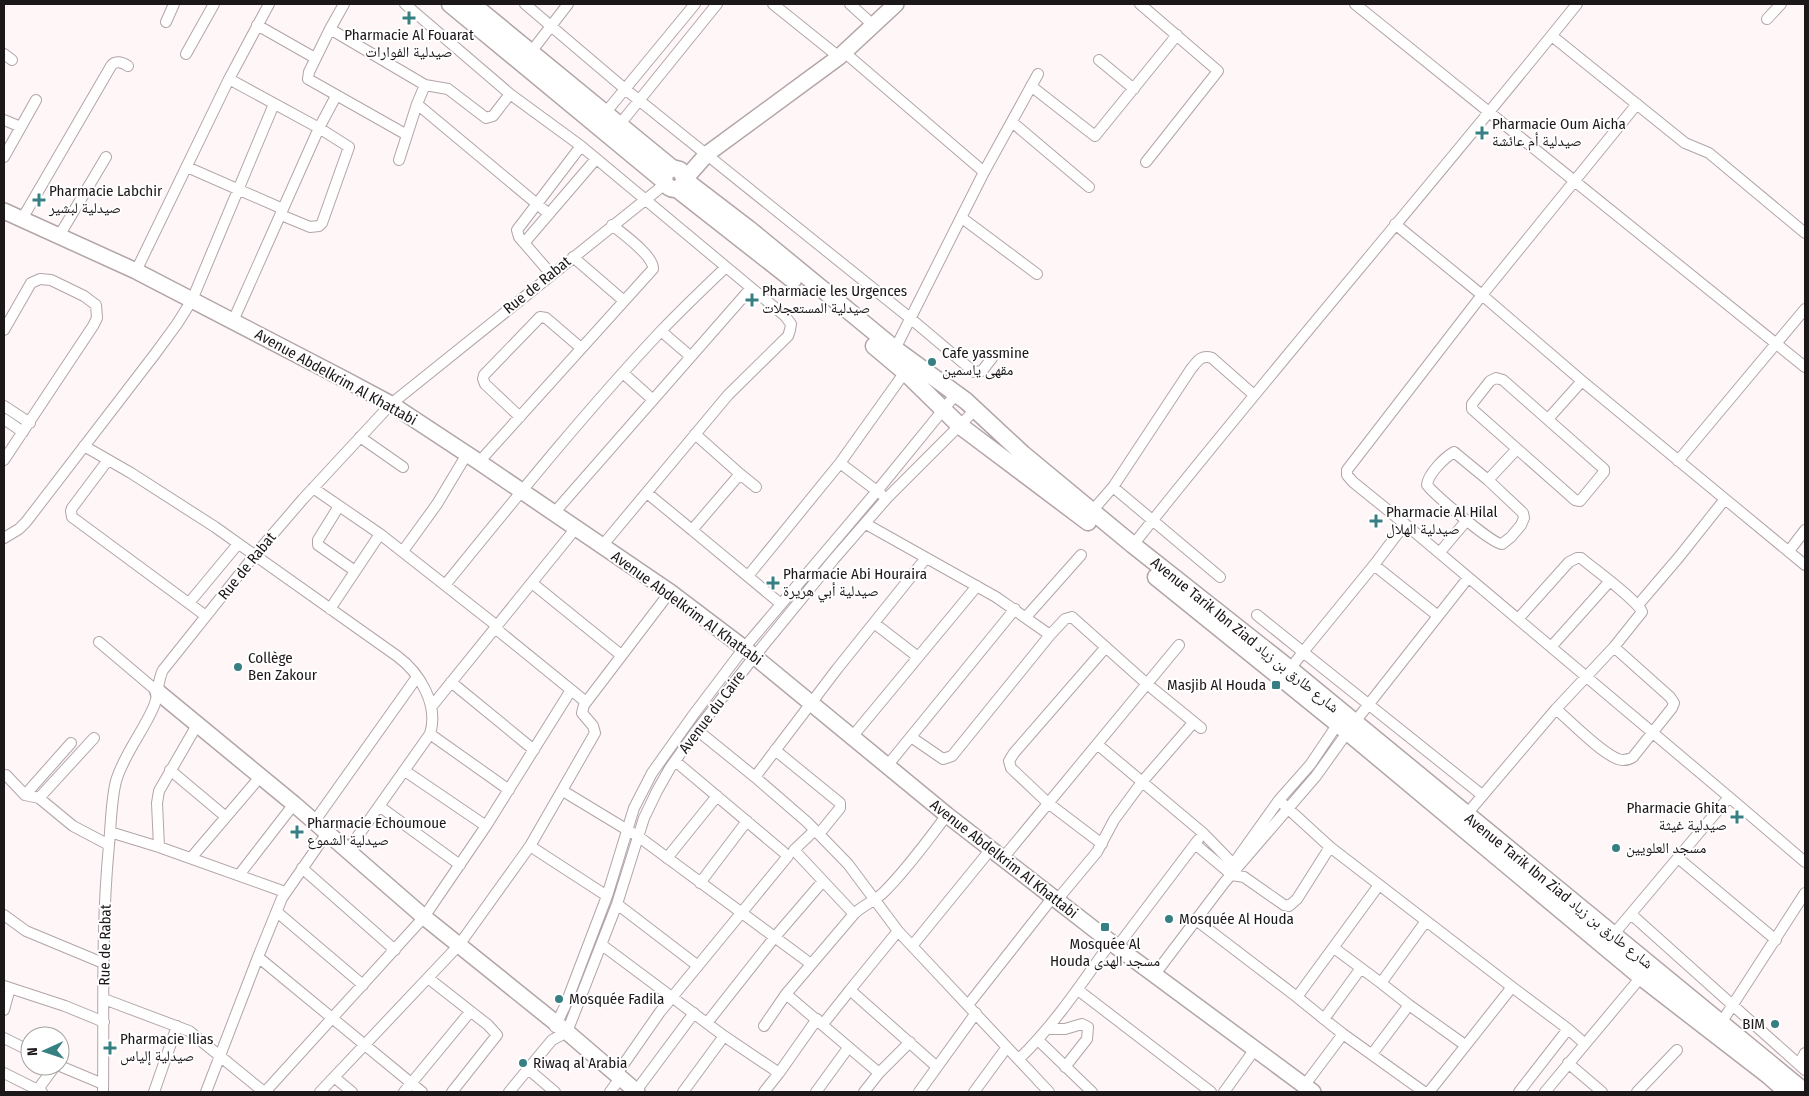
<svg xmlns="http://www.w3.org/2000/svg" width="1809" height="1096" viewBox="0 0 1809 1096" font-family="'Fira Sans Condensed','Noto Naskh Arabic',sans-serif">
<rect width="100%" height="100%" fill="#fef6f7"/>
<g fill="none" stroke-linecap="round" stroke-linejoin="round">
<defs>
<path id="street" d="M344,4L330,29L309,72L308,79L407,135
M405,4L510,94L581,146L785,316L791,324L790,330L788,336L728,395L602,546
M525,4L625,89L910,318L974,372L982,371L992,358
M773,4L839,57
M850,4L873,25
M1140,4L1218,71L1146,162
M1355,4L1805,367
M1767,19L1781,4
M166,22L174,4
M257,25L315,58
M330,29L425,85L417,104L399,160
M1552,36L1685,143L1709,153L1805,233
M531,52L568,4
M844,52L984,172L895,349
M4,54L12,60
M186,54L214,4
M1099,60L1134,89
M229,79L319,128L349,147L322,223L319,226L310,227L281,215
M425,85L448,89L486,118L493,116L510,94
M1031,86L1095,136L1177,35
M417,104L549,214
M606,112L695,4
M4,120L21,127
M1012,122L1089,187
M620,124L717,4
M4,157L36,100
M187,167L283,209
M984,172L1038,74
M962,218L1037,274
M22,219L111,66C115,60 122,62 128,66
M1395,224L1482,295L1582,381L1805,565
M59,236L106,157
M524,243L596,159
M573,257L624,301
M136,271L229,79L269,4
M551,274L519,237L517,230L581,146
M233,321L319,128L336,96
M4,330L31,283L40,279L51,280L84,296L96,305L97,318L93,326L4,460
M661,331L690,356
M623,373L652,399
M1496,378L1503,380L1604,469V472L1580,501L1575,500L1472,409V404L1490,381Z
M4,406L30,423
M520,417L485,384L483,379L484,375L540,317L546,318L581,348
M4,419L23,432
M1548,419L1582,381
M360,437L403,467
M84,446L131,473L215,527L397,656C420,673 439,705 430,734L348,850
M1454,452L1488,480L1523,513L1524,518L1521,525L1511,537L1502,544C1492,544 1435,495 1427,485C1428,474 1444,458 1454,452Z
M108,460L72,508L71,511L72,517L206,616
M1678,461L1805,309
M479,462L653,269C654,256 623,234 612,225
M840,463L881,494
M740,474L756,487
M1488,480L1516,450
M1113,487L1220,577
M313,488L380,534L497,626
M647,493L692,530L740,474L695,434
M339,506L318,540V545L355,571
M1092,511L1113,487L1191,369C1197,362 1201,354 1212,358L1254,395
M554,513L751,288
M866,524L996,597L1050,635L952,756L943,759L911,737
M1405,524L1353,482L1347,475V470L1482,295L1637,104
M692,530L781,604
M4,538L19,529L26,522L155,354L177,324L192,300L274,104
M1133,545C1278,362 1431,186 1577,4
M403,551L437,504L467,454
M1789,551L1805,530
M1440,552L1467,520
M926,558L837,669L755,777L807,822L848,864L898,931L1049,1092
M1374,565L1438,616
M748,576L840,463L905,372
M532,583L621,655
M445,585C515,499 585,412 661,331C682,309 704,288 726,267
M189,603L238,544
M1638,605L1679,557L1725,499
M330,609L380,534
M1257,615L1303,652L1290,669
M1026,617L1081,555
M874,623L918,657
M495,628L586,702
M1050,635L1065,619L1072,617L1147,684L1201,728
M99,642L158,692
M1551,647L1609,582
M451,682L534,750
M432,706L576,528
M1556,709C1570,721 1601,753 1618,759C1623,761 1628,760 1633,757L1672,708L1674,703L1670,697L1614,647
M697,730L755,777
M430,734L509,790
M852,737L977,586
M1097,744L1203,833L1236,867
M775,750L840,803V808L819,834
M887,766L1015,609
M170,770L226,817
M405,771L486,826
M4,776L6,775L25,795L39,798L73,826L109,845
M563,791L639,837L811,964
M25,795L71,743
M1482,795L1303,652L1374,565L1405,524L1729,797
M39,798L94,738
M1283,804L1330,847
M379,806L460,865
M1466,815L1556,709L1614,647L1642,612C1637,600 1594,569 1581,558H1577L1569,562L1518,619
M314,822L417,677
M815,830L794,850L854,914
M110,832L159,847L285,892
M1102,844L1048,803L1011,768L1009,761L1014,753L1106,647
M1195,844L1232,875L1244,877L1284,905L1289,906L1297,899L1330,847L1512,987L1429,1092
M530,846L607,896
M159,847L157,803L159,791L197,725
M191,858L260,777
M667,858L717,796
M1003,858L1179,645
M1678,858L1776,940
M302,868L395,950
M1229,870L1279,800L1310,765L1341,719
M239,875L294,804
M700,883L747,821
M1057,900L1097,852L1114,820L1142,782L1193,723
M617,904L698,966
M277,912L363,985
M4,915L26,931L103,963
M1632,915L1805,1070
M1196,920L1297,997
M1426,921L1381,983L1409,1005L1465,1045
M898,931L850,990L937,1067
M1613,935L1729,797L1805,862
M602,945L724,1036L683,1092
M912,946L991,849
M1117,947L1198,840
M1334,948L1381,983
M258,957L422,1092
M1361,968L1324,1019L1297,997L1379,885
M1155,974L1224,883L1316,776L1354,723L1468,578
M428,978L488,1025L497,1035L452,1092
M4,986L65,1006L104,1022
M1512,987L1568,1029L1584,1043
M1078,990L1211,1092
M104,999L189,1031L264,1092
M968,1005L1053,897
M4,1010L10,988
M1324,1019L1343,1034
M707,1023L774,938L823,881
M1721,1023L1805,893
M823,1024L850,990
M764,1026L786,994
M555,1027L565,1006L607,896L634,808L652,773L694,714L744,648L877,491L956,394
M1048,1029H1065L1082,1024L1088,1027L1087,1039L1065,1067
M724,1036L779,1073L817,1019
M4,1038L30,1051
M1038,1040L1092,1092
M1372,1054L1409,1005
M1019,1059C1055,1024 1082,983 1111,942
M1568,1063L1602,1092
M1799,1064L1805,1053
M60,1066L103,1084
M528,1069L555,1092
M4,1073L42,1092
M879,1073L786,994L854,914C864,904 876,901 885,891C908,868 927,841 947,815
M616,1075L660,1012L788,856L675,761
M334,1077L352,1092
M1304,1086L1343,1034L1424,1092
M636,1091L694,1013
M36,1092L55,1066
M103,1092C104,1010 101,927 109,845C111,824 111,801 116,781C124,754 143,732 154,706C159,694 157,681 163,670L254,556L303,499L391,404L665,184
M154,1092L177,1026
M206,1092L258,957L282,898L327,833
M265,1092L424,917L486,826L571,690
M320,1092L459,945L530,846L595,733L593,726L582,713L584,705L670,592
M404,1092L470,1012
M509,1092L552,1040L567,1032L617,904L644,818L657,791L670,768L697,730L754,657L834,559L887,498L976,409
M610,1092L620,1078
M764,1092L779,1073
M816,1092L848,1048
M864,1092L879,1073L910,1042
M919,1092L976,1013
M974,1092L1007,1047
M1224,1092L1255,1049
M1519,1092L1568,1029
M1545,1092L1641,977
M1637,1092L1677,1050"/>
<path id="secondary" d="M685,179L707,154L839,57L896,4
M4,211L136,271L344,379L391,404L479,462L670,592L744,648L947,815L1117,947L1313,1092
M158,692L294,804L424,917L567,1032L637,1092"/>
<path id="primary" d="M450,4L664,181C670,193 681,191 685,179L680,170L672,168L665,173L664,181
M472,4L672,168
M685,180L749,229L895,349L966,401L1023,454L1133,545L1290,669L1805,1092
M677,189L793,280
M874,346L905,372L959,425L1088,522
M1156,577L1338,724L1641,977L1769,1076L1787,1092"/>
</defs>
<use href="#street" stroke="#b2a5a7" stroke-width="12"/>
<use href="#secondary" stroke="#b2a5a7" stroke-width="18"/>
<use href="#primary" stroke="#b2a5a7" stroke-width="19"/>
<use href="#street" stroke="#fff" stroke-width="10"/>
<use href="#secondary" stroke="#fff" stroke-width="15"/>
<use href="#primary" stroke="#fff" stroke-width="16"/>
</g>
<g fill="#367f83" stroke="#fff" stroke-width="2">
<path d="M406.5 10.5h5v5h5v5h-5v5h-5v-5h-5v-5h5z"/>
<path d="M1479.5 125.5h5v5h5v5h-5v5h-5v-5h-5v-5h5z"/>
<path d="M36.5 192.5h5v5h5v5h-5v5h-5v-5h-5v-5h5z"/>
<path d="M749.5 292.5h5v5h5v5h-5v5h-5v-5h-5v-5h5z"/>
<circle cx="932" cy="362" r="5"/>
<path d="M1373.5 513.5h5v5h5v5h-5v5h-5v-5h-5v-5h5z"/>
<path d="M770.5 575.5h5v5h5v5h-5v5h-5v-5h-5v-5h5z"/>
<circle cx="238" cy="667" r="5"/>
<rect x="1271" y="680" width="10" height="10" rx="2.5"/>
<path d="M1734.5 809.5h5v5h5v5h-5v5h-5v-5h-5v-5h5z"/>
<path d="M294.5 824.5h5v5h5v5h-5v5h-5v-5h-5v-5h5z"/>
<circle cx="1616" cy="848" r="5"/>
<circle cx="1169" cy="919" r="5"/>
<rect x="1100" y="922" width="10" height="10" rx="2.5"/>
<circle cx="559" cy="999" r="5"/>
<circle cx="1775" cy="1024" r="5"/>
<path d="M107.5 1040.5h5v5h5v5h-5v5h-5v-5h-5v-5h5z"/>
<circle cx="523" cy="1063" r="5"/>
</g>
<g text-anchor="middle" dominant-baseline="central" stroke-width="4" stroke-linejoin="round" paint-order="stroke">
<g font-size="15" fill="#1c1718" stroke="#fff" text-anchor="start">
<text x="409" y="35" text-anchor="middle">Pharmacie Al Fouarat<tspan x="409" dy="17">صيدلية الفوارات</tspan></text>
<text x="1492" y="124">Pharmacie Oum Aicha<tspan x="1492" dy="17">صيدلية أم عائشة</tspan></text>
<text x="49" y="191">Pharmacie Labchir<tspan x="49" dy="17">صيدلية لبشير</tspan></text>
<text x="762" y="291">Pharmacie les Urgences<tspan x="762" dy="17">صيدلية المستعجلات</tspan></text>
<text x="942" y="353">Cafe yassmine<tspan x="942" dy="17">مقهى ياسمين</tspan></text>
<text x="1386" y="512">Pharmacie Al Hilal<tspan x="1386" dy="17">صيدلية الهلال</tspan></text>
<text x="783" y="574">Pharmacie Abi Houraira<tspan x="783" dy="17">صيدلية أبي هريرة</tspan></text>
<text x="248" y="658">Collège<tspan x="248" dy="17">Ben Zakour</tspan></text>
<text x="1266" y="685" text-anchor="end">Masjib Al Houda</text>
<text x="1727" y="808" text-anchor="end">Pharmacie Ghita<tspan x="1727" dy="17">صيدلية غيثة</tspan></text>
<text x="307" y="823">Pharmacie Echoumoue<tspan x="307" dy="17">صيدلية الشموع</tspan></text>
<text x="1626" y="848">مسجد العلويين</text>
<text x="1179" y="919">Mosquée Al Houda</text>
<text x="1105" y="944" text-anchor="middle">Mosquée Al<tspan x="1105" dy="17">Houda مسجد الهدى</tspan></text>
<text x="569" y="999">Mosquée Fadila</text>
<text x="1765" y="1024" text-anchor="end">BIM</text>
<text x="120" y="1039">Pharmacie Ilias<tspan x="120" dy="17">صيدلية إلياس</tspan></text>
<text x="533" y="1063">Riwaq al Arabia</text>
</g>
<g font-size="15" fill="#1c1718" stroke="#fff">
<text transform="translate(537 285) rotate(-39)">Rue de Rabat</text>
<text transform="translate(336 377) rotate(29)">Avenue Abdelkrim Al Khattabi</text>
<text transform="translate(247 566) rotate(-51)">Rue de Rabat</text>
<text transform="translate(687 608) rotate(36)">Avenue Abdelkrim Al Khattabi</text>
<text transform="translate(1245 635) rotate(39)">Avenue Tarik Ibn Ziad شارع طارق بن زياد</text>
<text transform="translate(712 712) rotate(-53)">Avenue du Caire</text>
<text transform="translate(1004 859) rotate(38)">Avenue Abdelkrim Al Khattabi</text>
<text transform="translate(1559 891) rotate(39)">Avenue Tarik Ibn Ziad شارع طارق بن زياد</text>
<text transform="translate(105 945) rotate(-89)">Rue de Rabat</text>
</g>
</g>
<rect width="1809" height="1096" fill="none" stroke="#1c1718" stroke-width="10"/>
<g transform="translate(45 1051) rotate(267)"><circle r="24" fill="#ffffff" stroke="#a4a2a3"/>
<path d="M0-4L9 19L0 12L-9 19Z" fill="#367f83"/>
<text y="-8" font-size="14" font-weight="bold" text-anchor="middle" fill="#1c1718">N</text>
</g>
</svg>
